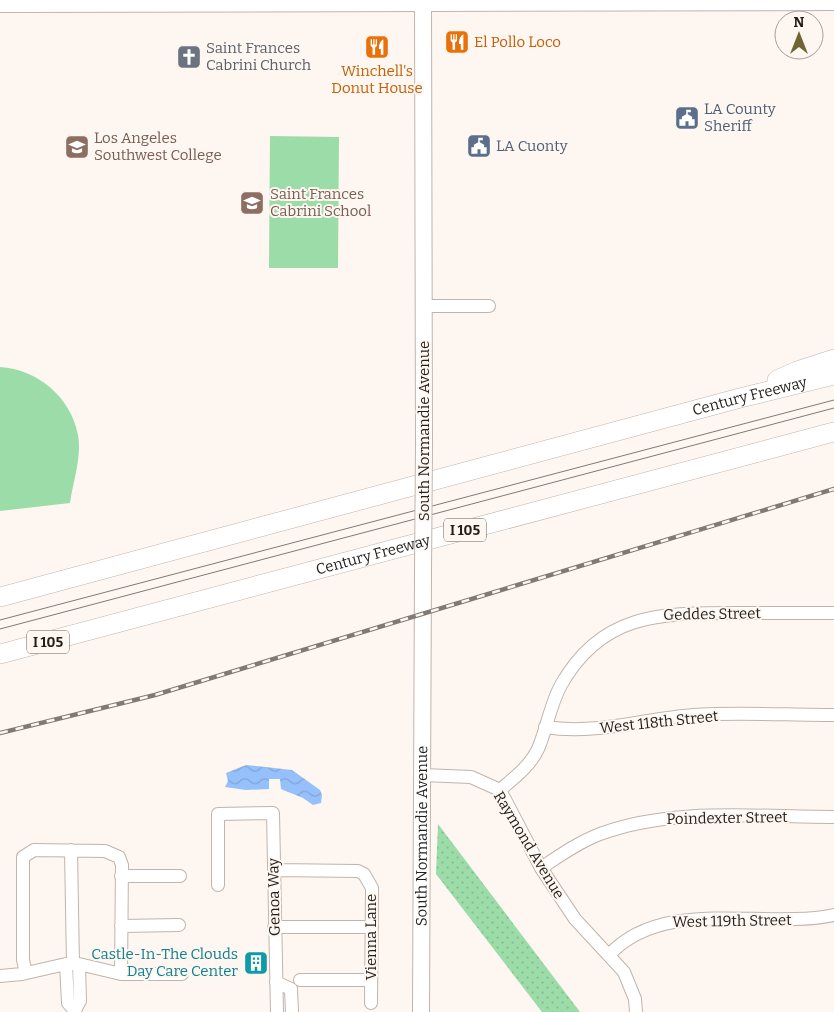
<svg xmlns="http://www.w3.org/2000/svg" width="834" height="1012" viewBox="0 0 834 1012" font-family="Bitter,serif">
<defs>
<pattern id="grass-dots" width="8" height="8" patternUnits="userSpaceOnUse" patternTransform="scale(1.25)"><rect width="8" height="8" fill="#9bdca8"/><path d="M2 2h.1M6 6h.1" fill="none" stroke="#85bc90" stroke-width="1.8" stroke-linecap="round"/></pattern>
<pattern id="water-waves" width="16" height="10" patternUnits="userSpaceOnUse" patternTransform="scale(1.25)"><rect width="16" height="10" fill="#96c0fc"/><path d="M0 5q4-4 8 0t8 0" fill="none" stroke="#81a5d7"/></pattern>
</defs>
<rect width="100%" height="100%" fill="#fef6f0"/>
<path fill="url(#grass-dots)" d="M438,824L580,1012H542L436,874Z"/>
<path fill="#9bdca8" d="M270,136L339,137L338,268H269Z
M0,367C37,369 71,397 78,435C82,456 73,482 70,503L0,511Z"/>
<path fill="url(#water-waves)" d="M246,765L292,770L320,790L322,795L321,803L313,805L303,798L281,789L280,779H269V789L246,790L225,787L228,781L226,773Z"/>
<g fill="none" stroke-linecap="round" stroke-linejoin="round">
<defs>
<path id="minor" d="M424,306H489
M545,727C596,735 643,719 693,715C739,712 787,715 834,715
M423,775L471,777L500,790L541,868L575,919L624,972L635,999L636,1012
M500,790C514,778 530,766 538,749C547,728 550,705 561,685C601,614 659,613 732,613C766,613 800,613 834,613
M71,850L73,964
M541,868C559,856 579,842 600,834C672,807 758,817 834,817
M274,870L358,871L364,874L372,888L371,1003
M121,876H180
M218,885V814L273,813L277,1012
M121,926L179,925
M274,927H372
M609,955C664,896 762,930 834,915
M66,964L68,1003L75,1011
M26,973L23,960V857L34,850L105,851L119,857L122,865L121,974
M0,976L22,974L66,964H79L121,974H182
M300,980H371
M276,982L291,989L292,1012
M74,1012L80,1001L79,964"/>
<g id="major">
<path d="M423,0L424,446"/>
<path d="M0,4L834,2"/>
<path id="s1" d="M421,1012L423,572"/>
</g>
<g id="highway">
<path d="M777,380L797,371L834,359"/>
<path id="s2" d="M0,597L740,398L834,375"/>
<path id="s3" d="M0,654L834,432"/>
</g>
</defs>
<use href="#minor" stroke="#bfb5ad" stroke-width="14"/>
<use href="#major" stroke="#bfb5ad" stroke-width="18"/>
<use href="#highway" stroke="#bfb5ad" stroke-width="20"/>
<use href="#minor" stroke="#fff" stroke-width="12"/>
<use href="#major" stroke="#fff" stroke-width="16"/>
<use href="#highway" stroke="#fff" stroke-width="19"/>
<path stroke="#807a76" stroke-width="1" d="M0,620L834,400
M0,629L834,408"/>
<defs>
<path id="rail" d="M0,733L155,695L834,489"/>
</defs>
<use href="#rail" stroke="#807a76" stroke-width="4.5"/>
<use href="#rail" stroke="#fef6f0" stroke-width="2.5" stroke-dasharray="8" stroke-linecap="butt"/>
<defs>
<path id="major-bridge" d="M423,572L424,446"/>
</defs>
<use href="#major-bridge" stroke="#bfb5ad" stroke-width="18" stroke-linecap="butt"/>
<use href="#major-bridge" stroke="#fff" stroke-width="16"/>
</g>
<defs>
<symbol id="restaurant-square" viewBox="-11 -11 22 22"><rect x="-9" y="-9" width="18" height="18" rx="4" fill="#e8710a" stroke="#fef6f0"/><path d="M-5-6h1v4h1v-4h1v4h1v-4h1v5L-1.5 .5V6h-2V.5L-5-1ZM5-6V6H3V1.5H1.5Q1.5-4 5-6Z" fill="#fff"/></symbol>
<symbol id="church-square" viewBox="-11 -11 22 22"><rect x="-9" y="-9" width="18" height="18" rx="4" fill="#6b7280" stroke="#fef6f0"/><path d="M-1.2-6h2.4v3.5h3.3v2.4h-3.3V6h-2.4V-.1h-3.3v-2.4h3.3Z" fill="#fff"/></symbol>
<symbol id="civic-square" viewBox="-11 -11 22 22"><rect x="-9" y="-9" width="18" height="18" rx="4" fill="#5c6f8a" stroke="#fef6f0"/><path d="M-.6-6.5H3V-4.5H.6V-3L4-1V1h2V6H-6V1h2V-1L-.6-3ZM-1.2 2.5V6h2.4V2.5Z" fill="#fff"/></symbol>
<symbol id="university-square" viewBox="-11 -11 22 22"><rect x="-9" y="-9" width="18" height="18" rx="4" fill="#8d6e63" stroke="#fef6f0"/><path d="M0-5L7-2L0 1L-7-2ZM-4 1L0 2.5L4 1V4Q0 6-4 4Z" fill="#fff"/></symbol>
<symbol id="school-square" viewBox="-11 -11 22 22"><rect x="-9" y="-9" width="18" height="18" rx="4" fill="#8d6e63" stroke="#fef6f0"/><path d="M0-5L7-2L0 1L-7-2ZM-4 1L0 2.5L4 1V4Q0 6-4 4Z" fill="#fff"/></symbol>
<symbol id="building-square" viewBox="-11 -11 22 22"><rect x="-9" y="-9" width="18" height="18" rx="4" fill="#0f9aa8" stroke="#fef6f0"/><path d="M-4-6H4V6H1V3H-1V6H-4ZM-2.5-4.3h1.7v1.8h-1.7ZM.8-4.3h1.7v1.8H.8ZM-2.5-1h1.7V.8h-1.7ZM.8-1h1.7V.8H.8Z" fill="#fff"/></symbol>
</defs>
<g fill-rule="evenodd">
<use href="#restaurant-square" x="443" y="28" width="28" height="28"/>
<use href="#restaurant-square" x="363" y="33" width="28" height="28"/>
<use href="#church-square" x="175" y="43" width="28" height="28"/>
<use href="#civic-square" x="673" y="104" width="28" height="28"/>
<use href="#civic-square" x="465" y="132" width="28" height="28"/>
<use href="#university-square" x="63" y="133" width="28" height="28"/>
<use href="#school-square" x="238" y="189" width="28" height="28"/>
<use href="#building-square" x="242" y="949" width="28" height="28"/>
</g>
<g text-anchor="middle" dominant-baseline="central" stroke-width="4" stroke-linejoin="round" paint-order="stroke">
<g fill="#fef6f0" stroke="#635e5a" stroke-width="1">
<rect x="444" y="518.5" width="42" height="23" rx="4"/>
<rect x="27" y="630.5" width="42" height="23" rx="4"/>
</g>
<g font-size="14" font-weight="bold" fill="#201d1a">
<text x="465" y="530">I 105</text>
<text x="48" y="642">I 105</text>
</g>
<g font-size="15" fill="#c56008" stroke="#fef6f0" text-anchor="start">
<text x="474" y="42">El Pollo Loco</text>
<text x="377" y="71" text-anchor="middle">Winchell's<tspan x="377" dy="17">Donut House</tspan></text>
</g>
<g font-size="15" fill="#5b616d" stroke="#fef6f0" text-anchor="start">
<text x="206" y="48">Saint Frances<tspan x="206" dy="17">Cabrini Church</tspan></text>
</g>
<g font-size="15" fill="#4e5e75" stroke="#fef6f0" text-anchor="start">
<text x="704" y="109">LA County<tspan x="704" dy="17">Sheriff</tspan></text>
<text x="496" y="146">LA Cuonty</text>
</g>
<g font-size="15" fill="#785e54" stroke="#fef6f0" text-anchor="start">
<text x="94" y="138">Los Angeles<tspan x="94" dy="17">Southwest College</tspan></text>
<text x="270" y="194">Saint Frances<tspan x="270" dy="17">Cabrini School</tspan></text>
</g>
<g font-size="15" fill="#201d1a" stroke="#fef6f0">
<text stroke="none"><textPath href="#s2" startOffset="776">Century Freeway</textPath></text>
<text transform="translate(424 431) rotate(-90)">South Normandie Avenue</text>
<text stroke="none"><textPath href="#s3" startOffset="386">Century Freeway</textPath></text>
<text transform="translate(712 614) rotate(-1)">Geddes Street</text>
<text transform="translate(659 722) rotate(-6)">West 118th Street</text>
<text transform="translate(727 818) rotate(-1)">Poindexter Street</text>
<text stroke="none"><textPath href="#s1" startOffset="176">South Normandie Avenue</textPath></text>
<text transform="translate(529 845) rotate(59)">Raymond Avenue</text>
<text transform="translate(274 897) rotate(-91)">Genoa Way</text>
<text transform="translate(732 921) rotate(-1)">West 119th Street</text>
<text transform="translate(371 937) rotate(-90)">Vienna Lane</text>
</g>
<g font-size="15" fill="#0d838f" stroke="#fef6f0" text-anchor="end">
<text x="238" y="954">Castle-In-The Clouds<tspan x="238" dy="17">Day Care Center</tspan></text>
</g>
</g>
<g transform="translate(799 35)"><circle r="24" fill="#fef6f0" stroke="#a59f9a"/>
<path d="M0-4L9 19L0 12L-9 19Z" fill="#6d6532"/>
<text y="-8" font-size="14" font-weight="bold" text-anchor="middle" fill="#201d1a">N</text>
</g>
</svg>
